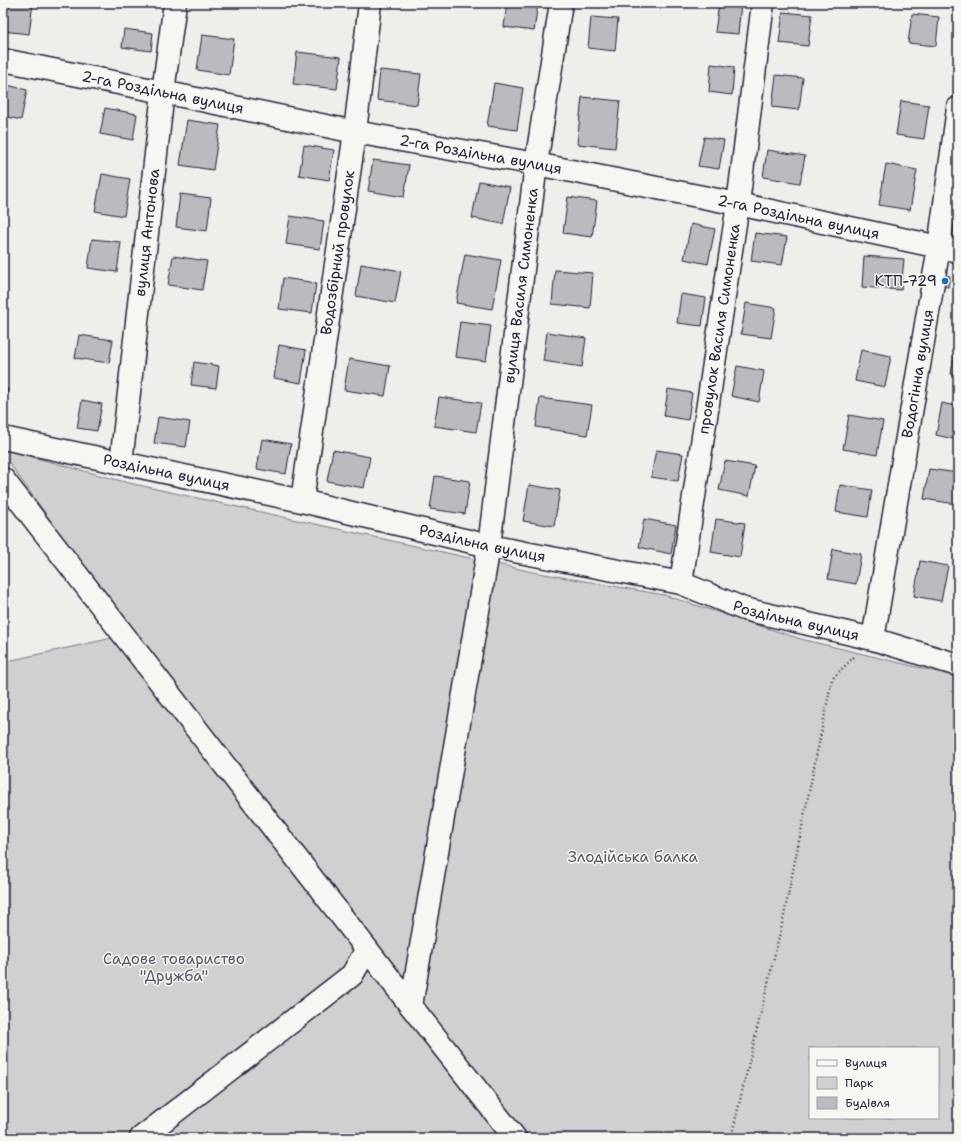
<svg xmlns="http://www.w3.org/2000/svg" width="961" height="1141" viewBox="0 0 961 1141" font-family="'Shantell Sans',sans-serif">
<rect width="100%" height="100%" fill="#eeeeeb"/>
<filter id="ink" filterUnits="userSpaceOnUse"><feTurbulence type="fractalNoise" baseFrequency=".025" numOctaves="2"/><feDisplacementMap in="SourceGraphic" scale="8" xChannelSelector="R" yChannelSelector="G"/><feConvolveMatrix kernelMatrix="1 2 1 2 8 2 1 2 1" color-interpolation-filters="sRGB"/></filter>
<g filter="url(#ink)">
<path fill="#d0d0d1" stroke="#797986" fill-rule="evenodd" d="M3,449L129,483L533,572L664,595L801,639L958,677V1138H3V662L131,634L3,454ZM810,1048H938V1118H810Z"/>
<path fill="#bbbbbf" stroke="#22223b" d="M3,3H33L29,34L3,31Z
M507,3H538L534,31L504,27Z
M719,3H741L738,34L715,32Z
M783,12L812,15L808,46L779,43Z
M912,14L939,17L936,46L908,43Z
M591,17L618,19L615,51L588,48Z
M124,29L153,33L151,51L122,47Z
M202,35L234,39L229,75L197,70Z
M297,52L341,57L337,89L293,84Z
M711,64L734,67L732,95L709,92Z
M380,70L421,74L417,105L377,100Z
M776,75L803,78L799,110L772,107Z
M494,83L523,88L517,130L487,126Z
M3,84L27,90L21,120L3,116Z
M582,97L620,101L615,148L577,144Z
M901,101L929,105L924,139L896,135Z
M105,108L137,114L133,140L100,134Z
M187,120L220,125L213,170L180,165Z
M704,137L724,140L719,169L698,166Z
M304,145L334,150L329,180L299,175Z
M767,150L805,156L800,183L763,177Z
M373,160L409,165L404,197L368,191Z
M886,164L917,170L910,210L879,205Z
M102,174L130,179L124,216L95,211Z
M479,181L510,187L503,224L472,218Z
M180,194L211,198L207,231L176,227Z
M568,197L597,201L592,237L563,233Z
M290,216L324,221L320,249L286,244Z
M691,224L715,229L708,264L684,259Z
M755,233L787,237L782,265L751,261Z
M92,239L121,242L117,272L88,268Z
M465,254L501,260L492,309L456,303Z
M173,256L207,261L202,290L168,285Z
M864,256L904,259L901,290L862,287Z
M361,264L401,271L395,303L356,296Z
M555,270L593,273L590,308L552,304Z
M942,275L950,276L948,287L940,286Z
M283,278L316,283L312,313L279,309Z
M681,294L706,298L702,326L677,323Z
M746,303L776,308L771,338L741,334Z
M3,305L8,306L3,327Z
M460,322L491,326L486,361L455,357Z
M547,332L586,338L582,367L543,361Z
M79,335L113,340L109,363L75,358Z
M279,345L306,350L301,383L274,378Z
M956,345L958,346V375L951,374Z
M861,350L891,356L885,387L855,381Z
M349,359L390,366L385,396L344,390Z
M194,362L219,366L216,388L191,385Z
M737,366L764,371L759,402L731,396Z
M3,388L8,389L3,409Z
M668,389L692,393L688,420L664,416Z
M439,397L481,403L476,432L434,426Z
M540,398L592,405L587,435L536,427Z
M82,400L102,404L97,431L77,428Z
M942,403L958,407V440L936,435Z
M849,415L883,421L877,455L843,449Z
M158,417L190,422L186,447L154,443Z
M262,439L291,444L286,474L257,469Z
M333,450L370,457L364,488L327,481Z
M656,450L683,454L678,481L651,477Z
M725,461L755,466L749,496L719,490Z
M929,469L958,473V489L956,504L924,499Z
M435,476L470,481L465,514L430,509Z
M529,485L560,490L554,526L523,521Z
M840,485L872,490L868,517L836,512Z
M644,519L676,525L671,554L639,547Z
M716,519L745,523L740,557L711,552Z
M833,549L861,554L856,584L828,579Z
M920,561L948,566L941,601L914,596Z"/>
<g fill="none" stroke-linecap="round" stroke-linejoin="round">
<defs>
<g id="minor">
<path id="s1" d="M3,60L163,92L355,132L536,164L738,204L958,251"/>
<path id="s2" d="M3,438L302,501L489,546L681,583L744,609L873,639L958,665"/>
<path id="s3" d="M121,463L163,92L175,3"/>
<path d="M3,479L411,1006"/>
<path id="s4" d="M302,501L355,132L370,3"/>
<path id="s5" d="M681,583L738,204L763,3"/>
<path id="s6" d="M873,639L939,247L958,108"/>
<path d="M141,1138L352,975L367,949"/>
<path id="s7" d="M515,1138L411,1006L489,546L536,164L561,3"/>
</g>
</defs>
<use href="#minor" stroke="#22223b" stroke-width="25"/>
<path stroke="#22223b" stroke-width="2.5" stroke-dasharray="1 3" stroke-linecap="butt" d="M731,1138L783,920L832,679L854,657"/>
<use href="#minor" stroke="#f6f6f2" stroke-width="22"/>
</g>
</g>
<circle fill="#1f6fb2" stroke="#f6f6f2" stroke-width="1.5" cx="945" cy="281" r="4"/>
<g text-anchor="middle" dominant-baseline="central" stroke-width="3" stroke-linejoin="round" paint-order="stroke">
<g font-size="15" fill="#22223b" stroke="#f6f6f2">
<text stroke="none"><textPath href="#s1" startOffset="163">2-га Роздільна вулиця</textPath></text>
<text stroke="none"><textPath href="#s1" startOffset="487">2-га Роздільна вулиця</textPath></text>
<text stroke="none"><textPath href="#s1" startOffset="811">2-га Роздільна вулиця</textPath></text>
<text stroke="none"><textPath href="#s3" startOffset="232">вулиця Антонова</textPath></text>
<text stroke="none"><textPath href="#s4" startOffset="251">Водозбірний провулок</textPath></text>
<text stroke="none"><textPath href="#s7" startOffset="897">вулиця Василя Симоненка</textPath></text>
<text stroke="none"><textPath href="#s5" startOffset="257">провулок Василя Симоненка</textPath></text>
<text stroke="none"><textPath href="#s6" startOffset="269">Водогінна вулиця</textPath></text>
<text stroke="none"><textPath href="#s2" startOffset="167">Роздільна вулиця</textPath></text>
<text stroke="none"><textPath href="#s2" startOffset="491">Роздільна вулиця</textPath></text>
<text stroke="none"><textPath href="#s2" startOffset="815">Роздільна вулиця</textPath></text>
</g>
<g font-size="15" fill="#22223b" stroke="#f6f6f2" text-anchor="end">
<text x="937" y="281">КТП-729</text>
</g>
<g font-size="15" fill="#565668" stroke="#f6f6f2">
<text x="633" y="857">Злодійська балка</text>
<text x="174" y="959">Садове товариство<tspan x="174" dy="17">"Дружба"</tspan></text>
</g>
</g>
<rect width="961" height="1141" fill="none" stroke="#f6f6f2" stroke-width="16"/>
<rect x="8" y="8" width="945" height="1125" fill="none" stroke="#22223b" stroke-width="1.5" filter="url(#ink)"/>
<rect x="809" y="1047" width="130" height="72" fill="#f6f6f2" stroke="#a1a1a9"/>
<rect x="817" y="1060" width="20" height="6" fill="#f6f6f2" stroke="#a1a1a9"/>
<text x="845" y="1067" font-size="12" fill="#22223b">Вулиця</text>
<rect x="817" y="1077" width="20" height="12" fill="#d0d0d1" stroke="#a1a1a9"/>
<text x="845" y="1087" font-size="12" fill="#22223b">Парк</text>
<rect x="817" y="1097" width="20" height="12" fill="#bbbbbf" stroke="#a1a1a9"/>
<text x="845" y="1107" font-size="12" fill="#22223b">Будівля</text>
</svg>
